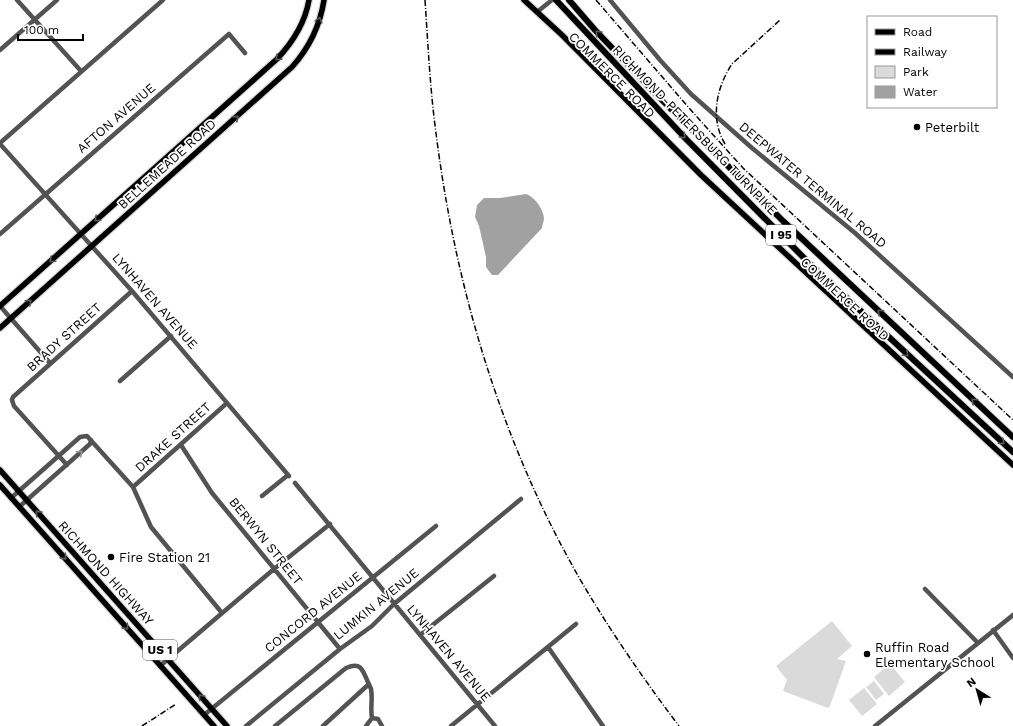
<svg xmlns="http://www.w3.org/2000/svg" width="1013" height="726" viewBox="0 0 1013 726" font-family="'Work Sans',sans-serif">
<rect width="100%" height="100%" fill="#fff"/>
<path fill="#dadada" d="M832,621L852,646L837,659L846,661L830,706L828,708L783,691L787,680L776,666Z
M890,664L905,682L889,696L874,677Z
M874,681L884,694L876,700L866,687Z
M864,688L877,704L862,716L849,700Z"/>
<path fill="#a1a1a1" d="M526,194C535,197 543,209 544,218C544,221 542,225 542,228L498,275H492L486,267V257L479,226L475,217L477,205L484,198H500Z"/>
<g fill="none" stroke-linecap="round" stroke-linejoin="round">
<defs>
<path id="major" d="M524,0L562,35L701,175L1013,465
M0,306L277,59C293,42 305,23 309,0
M0,328L292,67C309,48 320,26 324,0
M0,470L227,726
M0,485L214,726"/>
<path id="highway" d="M556,0L687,140L809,263L1013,452
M569,0L595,30L657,95L783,221L1013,437"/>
</defs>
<use href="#major" stroke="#dbdbdb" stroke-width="8"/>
<use href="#highway" stroke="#dbdbdb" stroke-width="8"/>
<path stroke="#535353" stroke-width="4.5" d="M17,0L81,71
M610,0L660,60L691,94L752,148L855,233L1013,377
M537,12L552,0
M0,50L57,0
M0,143L163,0
M0,144L132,291L289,476
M0,234L229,34L245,53
M0,306L50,363
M120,381L171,336
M181,445L212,493L340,649
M67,465L14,406L12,400L13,397L132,291
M295,483L495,726
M133,487L227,403
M262,496L288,475
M11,498L80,437L87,436L133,487L151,527L222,613
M19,507L90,444L91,440
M925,589L977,642
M993,630L1013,658
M420,635L494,576
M548,647L603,726
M160,666L274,569L330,524
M204,715L436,526
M372,718L378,719L382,726
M246,726L340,649L372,626L394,604L521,499
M275,726L346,668C360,662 362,668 367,680C368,683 370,686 371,689C373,699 370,708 372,718
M323,726L369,684
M366,726L372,718
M451,726L576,624
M875,726L1013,615"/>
<use href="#major" stroke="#000" stroke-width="5.5"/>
<use href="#highway" stroke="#000" stroke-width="6"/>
<path stroke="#000" stroke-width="1.5" stroke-dasharray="6 2 1 2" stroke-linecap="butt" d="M425,0C428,44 430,89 436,133C456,292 503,448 584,586C613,635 645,681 679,726
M596,0L689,108L743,168L1013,420
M725,144C710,119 716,88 732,64L780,20
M142,726L176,704"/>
</g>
<defs><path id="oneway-chevron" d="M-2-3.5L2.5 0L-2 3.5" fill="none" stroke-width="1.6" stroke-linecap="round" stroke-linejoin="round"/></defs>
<g stroke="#595959">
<use href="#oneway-chevron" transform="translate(319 20) rotate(-73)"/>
<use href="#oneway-chevron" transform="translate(598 33) rotate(-133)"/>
<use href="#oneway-chevron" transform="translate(278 58) rotate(136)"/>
<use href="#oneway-chevron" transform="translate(236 118) rotate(-42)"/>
<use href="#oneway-chevron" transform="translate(683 136) rotate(46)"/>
<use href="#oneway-chevron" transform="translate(97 219) rotate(138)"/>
<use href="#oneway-chevron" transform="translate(52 260) rotate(138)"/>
<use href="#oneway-chevron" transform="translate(29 302) rotate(-42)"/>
<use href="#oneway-chevron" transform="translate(880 312) rotate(-137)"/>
<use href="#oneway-chevron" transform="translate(906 354) rotate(43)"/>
<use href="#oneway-chevron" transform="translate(974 401) rotate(-137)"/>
<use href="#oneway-chevron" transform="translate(1002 442) rotate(42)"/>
<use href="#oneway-chevron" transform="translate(38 513) rotate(-132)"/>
<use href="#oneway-chevron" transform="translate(64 557) rotate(48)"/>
<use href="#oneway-chevron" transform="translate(126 627) rotate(48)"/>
<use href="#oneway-chevron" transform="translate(201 697) rotate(-131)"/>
</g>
<use stroke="#989898" href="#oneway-chevron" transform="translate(80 453) rotate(-42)"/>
<g fill="#000" stroke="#fff" stroke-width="1.5">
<circle cx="917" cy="127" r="4"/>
<circle cx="111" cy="557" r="4"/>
<circle cx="867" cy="654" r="4"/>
</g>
<g text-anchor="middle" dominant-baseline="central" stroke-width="3.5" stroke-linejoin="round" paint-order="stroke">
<g fill="#fff" stroke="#4c4c4c" stroke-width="1">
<rect x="766" y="225" width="30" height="20" rx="3"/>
<rect x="143" y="640" width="34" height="20" rx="3"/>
</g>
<g font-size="12" font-weight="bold" fill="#000">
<text x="781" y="235">I 95</text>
<text x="160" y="650">US 1</text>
</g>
<g font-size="13" fill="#000" stroke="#fff">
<text transform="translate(612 75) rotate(45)">COMMERCE ROAD</text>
<text transform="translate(116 118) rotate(-41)">AFTON AVENUE</text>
<text transform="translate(695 130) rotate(46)">RICHMOND-PETERSBURG TURNPIKE</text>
<text transform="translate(167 164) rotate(-42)">BELLEMEADE ROAD</text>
<text transform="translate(813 185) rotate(40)">DEEPWATER TERMINAL ROAD</text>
<text transform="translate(845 299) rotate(43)">COMMERCE ROAD</text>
<text transform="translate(155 301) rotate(49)">LYNHAVEN AVENUE</text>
<text transform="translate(64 337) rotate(-42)">BRADY STREET</text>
<text transform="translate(173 437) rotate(-42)">DRAKE STREET</text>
<text transform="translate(266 541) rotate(51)">BERWYN STREET</text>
<text transform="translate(106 573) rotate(48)">RICHMOND HIGHWAY</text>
<text transform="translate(376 604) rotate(-39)">LUMKIN AVENUE</text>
<text transform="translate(313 612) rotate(-39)">CONCORD AVENUE</text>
<text transform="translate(449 653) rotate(50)">LYNHAVEN AVENUE</text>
</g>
<g font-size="13" fill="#000" stroke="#fff" text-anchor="start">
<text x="925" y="127">Peterbilt</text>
<text x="119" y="557">Fire Station 21</text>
<text x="875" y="647">Ruffin Road<tspan x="875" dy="15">Elementary School</tspan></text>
</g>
</g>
<rect x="867" y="16" width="130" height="92" fill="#ffffff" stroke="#999999"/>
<rect x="875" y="29" width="20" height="6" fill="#000000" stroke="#999999"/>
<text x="903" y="36" font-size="12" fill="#000000">Road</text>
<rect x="875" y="49" width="20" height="6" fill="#000000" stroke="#999999"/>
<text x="903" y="56" font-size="12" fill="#000000">Railway</text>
<rect x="875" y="66" width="20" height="12" fill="#dadada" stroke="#999999"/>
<text x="903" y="76" font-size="12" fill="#000000">Park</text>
<rect x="875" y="86" width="20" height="12" fill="#a1a1a1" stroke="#999999"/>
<text x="903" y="96" font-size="12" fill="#000000">Water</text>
<g transform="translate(977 690) rotate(323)" stroke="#ffffff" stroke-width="3" paint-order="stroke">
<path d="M0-3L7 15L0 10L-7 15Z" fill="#000000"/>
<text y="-6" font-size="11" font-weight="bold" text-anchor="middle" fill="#000000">N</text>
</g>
<path d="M18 34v6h65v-6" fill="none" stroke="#000000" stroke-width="2"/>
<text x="24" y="34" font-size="12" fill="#000000" stroke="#ffffff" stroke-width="3" paint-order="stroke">100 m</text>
</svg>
